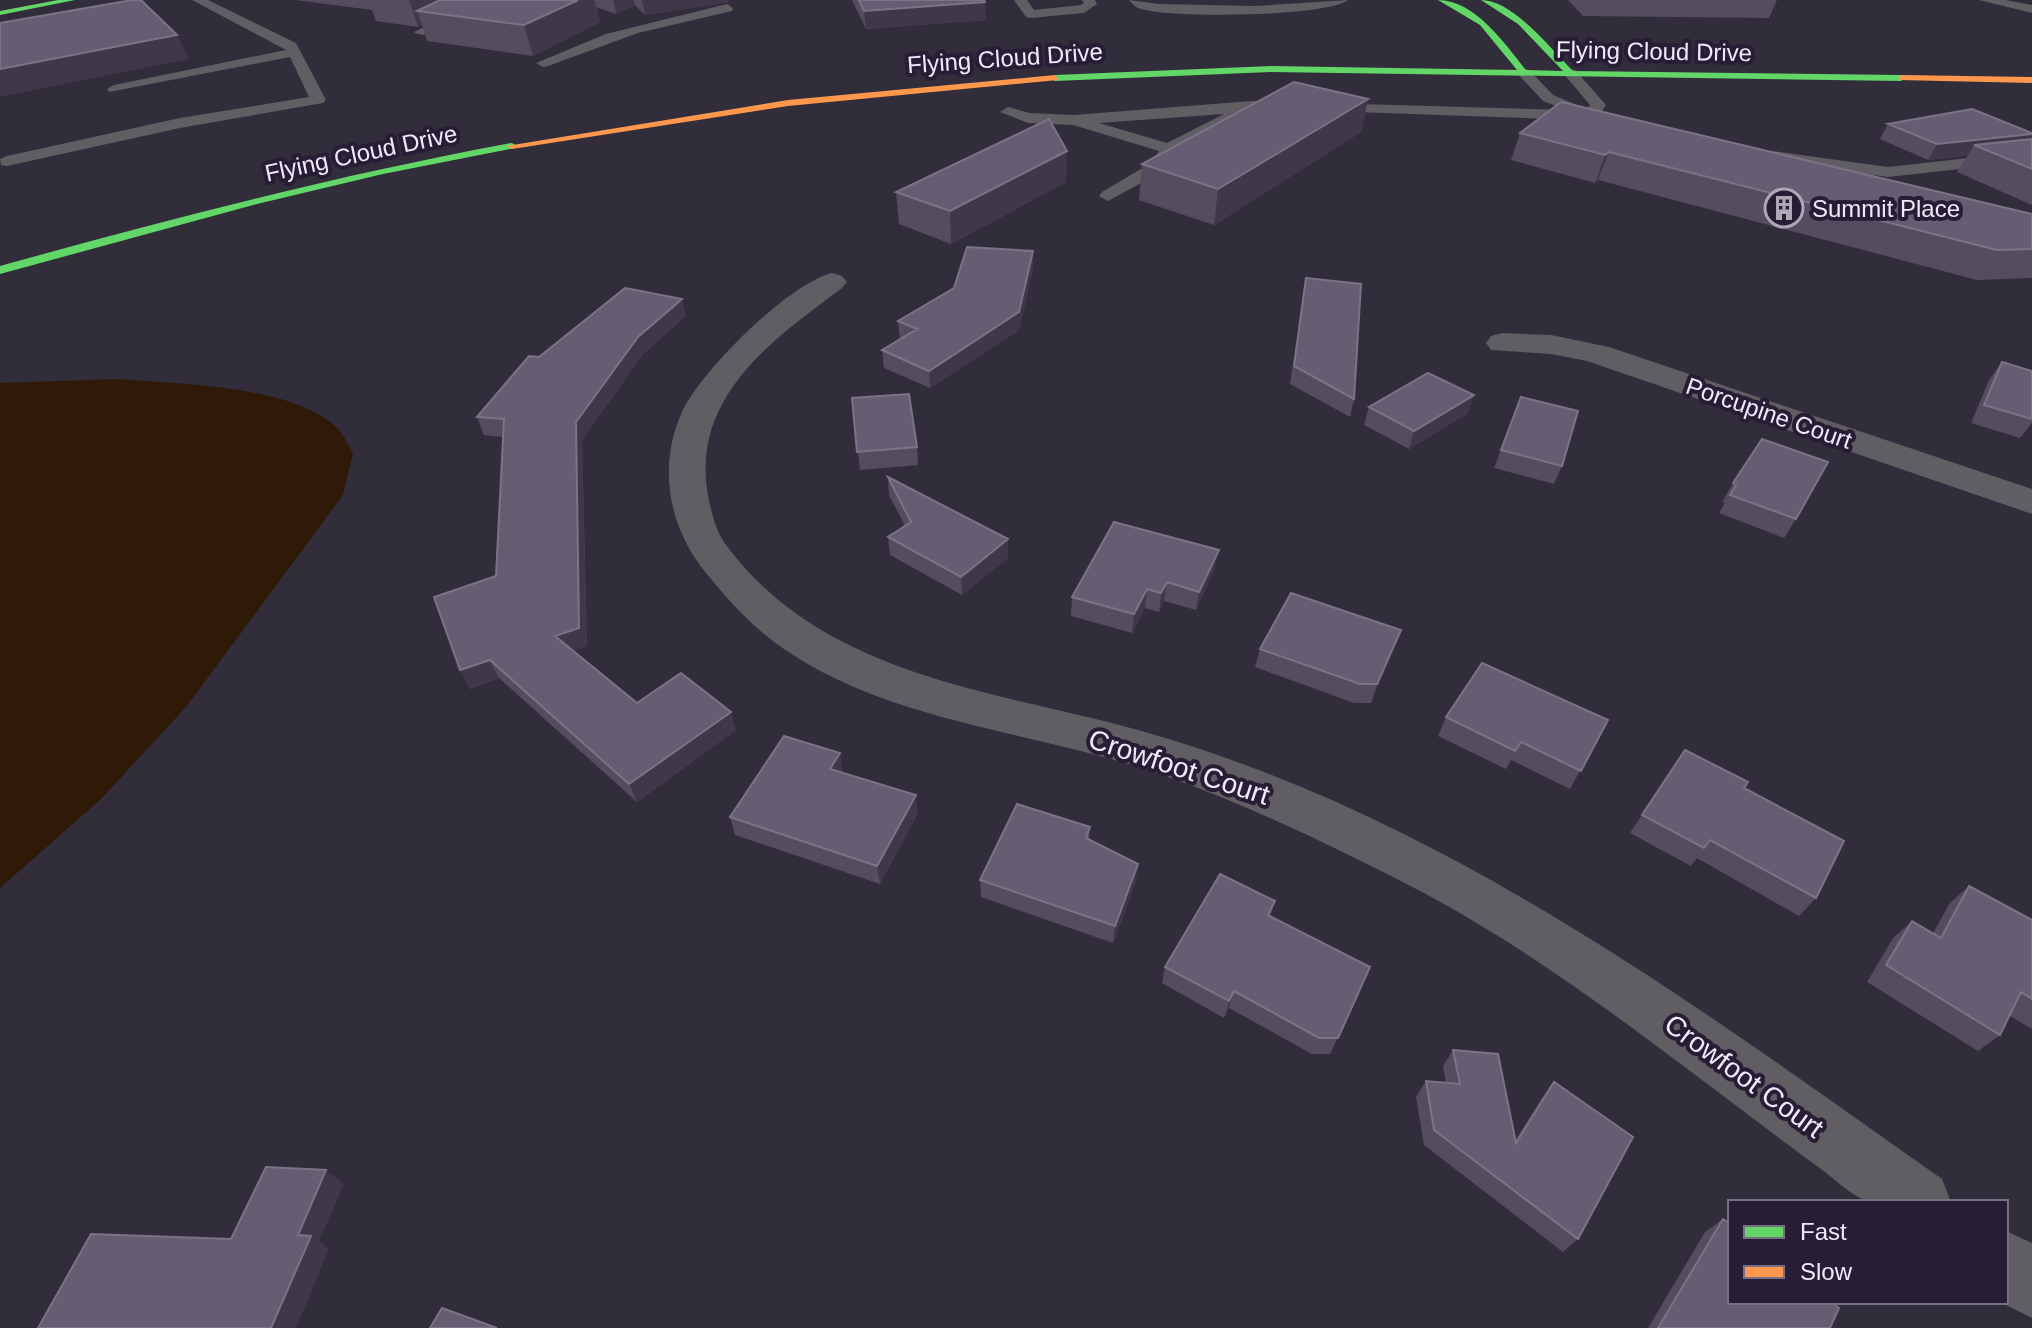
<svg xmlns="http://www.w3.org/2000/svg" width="2032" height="1328" viewBox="0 0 2032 1328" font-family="Arial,sans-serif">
<rect width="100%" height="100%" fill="#322d3a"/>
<path fill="#2e1a07" d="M117,379C177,384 291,385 336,427C343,433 348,445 353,453L343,495L186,707L101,799L0,888V383Z"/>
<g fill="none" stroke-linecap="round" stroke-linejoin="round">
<path fill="#605d63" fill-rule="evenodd" d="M192,0H208L296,43L326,100L323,103L180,128L7,166L1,165L0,159L7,156L180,118L309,97L290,57L109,92L107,89L114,85L286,50Z
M512,0H530C514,12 493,8 474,14C458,18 429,43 414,32L466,7Z
M1014,0H1027L1034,10L1081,5L1084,3L1082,0H1095L1097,4L1084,13L1031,18L1026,17Z
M1129,0L1159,4L1255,6L1348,0C1327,17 1165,19 1138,8C1134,6 1132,3 1129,0Z
M1979,0H2005L2032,5V13Z
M727,4L733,8L732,11L638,33L548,66L543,67L536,63L606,34Z
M1524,69L1529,70L1553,95L1587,109L1590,105L1563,73L1570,69L1575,70L1606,105L1598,117L1582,120L1355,112L1250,113L1175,153L1163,171L1108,201L1099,196L1102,192L1151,163L1159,151L1073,125L1028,123L1000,112L1008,107L1029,113L1074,115L1251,101L1566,110L1543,101L1517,73ZM1224,114L1167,143L1099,123Z
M1772,151L1888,167L2032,151V161L1888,177L1766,160L1764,156L1766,152Z"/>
<path fill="#605d63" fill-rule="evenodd" d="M832,273L842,276L847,282L842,288C775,338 694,394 707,489C710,508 715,530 726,545C824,677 993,690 1138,730C1439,814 1691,1002 1942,1179L1951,1202C1930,1202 1878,1208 1862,1199C1849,1193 1837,1181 1825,1172C1796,1151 1767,1129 1738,1107C1638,1032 1535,952 1424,893C1339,849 1251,806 1160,774C1037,731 893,724 784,649C753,628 730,602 706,573C669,528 657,467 682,412C701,371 788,284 832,273Z
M1502,333L1551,335L1609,347L2032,489V514L1587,361L1551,354L1491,350L1486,343L1491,336Z
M2006,1231L2032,1243V1318L2000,1302H2006Z"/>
<path fill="#63d668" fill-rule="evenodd" d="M58,0H75L0,15V11Z
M1438,0C1475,0 1505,44 1526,70L1563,71L1518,24L1481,0C1513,0 1551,49 1573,71L1901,75L1905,78L1901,81L1271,72L1055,81L1051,78L1055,75L1271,66L1517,70L1480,25Z
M512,143L517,146L515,148L383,174L257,204L0,274V266C169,219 339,175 512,143Z"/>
<path fill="#ff974d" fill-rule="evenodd" d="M1055,75L1058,80L788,106L512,149L507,146L788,100Z
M1901,75L2032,77V83L1898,80Z"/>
</g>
<path fill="#554c60" d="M295,0H729V2L645,15L635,5L616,14L596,7L600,22L533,56L427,41L422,25L418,27L376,21L372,10Z
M852,0H984L986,20L866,29Z
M1568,0H1777L1769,18L1583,16Z
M1368,99L1361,132L1214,225L1139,200L1142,164Z
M1888,124L2032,139V205L1957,172L1968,155L1928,160L1880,139Z
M1520,133L2032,214V278L1977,280L1598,180L1595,183L1511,160Z
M1066,182L951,244L899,224L896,192Z
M1033,251V268L1019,330L930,388L884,368L882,350L900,339L898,321Z
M1306,278L1354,399L1350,417L1290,384Z
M686,316L643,354L582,440L587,646L573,651L637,703L736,730L637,802L499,678L470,689L460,670L496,576L503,437L484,435L477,417L539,357Z
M2002,362L2032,371V423L2020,438L1971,423L1989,380Z
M1521,397L1562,466L1554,484L1494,468Z
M852,398L917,447L918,465L860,470Z
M1369,407L1468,413L1409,449L1364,425Z
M888,477L1008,539V558L962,595L890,555L888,537L905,526L889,495Z
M1733,483L1796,519L1784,538L1719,513L1725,503L1722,502Z
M1215,568L1196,610L1164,601L1159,612L1145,608L1132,633L1071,616L1072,597Z
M1401,630L1371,703H1354L1255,667L1260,649Z
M1446,717L1608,720L1570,789L1511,760L1506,769L1438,736Z
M1685,750L1744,788L1816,898L1799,916L1697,858L1691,866L1630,833Z
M843,772V773L918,813L880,884L735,835L730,817Z
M1090,827L1089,839L1136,881L1113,943L981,897L980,880Z
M1969,886L2032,920V1029L2010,1016L2000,1035L1978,1051L1867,982L1893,938L1912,921L1933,933L1950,903Z
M1275,901L1270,916L1370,967L1330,1054H1312L1229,1008L1224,1018L1162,983L1165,967Z
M1453,1050L1516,1139L1542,1098L1554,1082L1578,1239L1563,1252L1424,1145L1416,1097L1426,1081L1446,1083L1443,1066Z
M1723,1219L1830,1328H1648L1705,1232Z"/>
<path fill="#40384a" d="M409,0H503L417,11L422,25L418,27Z
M578,0H594L600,22L533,56L524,25Z
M613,0H634L635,5L616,14Z
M642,0H729V2L645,15Z
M985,2L986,20L866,29L864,11Z
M177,35L189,59L0,97V69Z
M1368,99L1361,132L1214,225L1218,189Z
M2032,134V138L1974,145L1968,155L1928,160L1937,144Z
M1067,151L1066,182L951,244L950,211Z
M1609,152L1598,180L1595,183L1605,155Z
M1033,251V268L1019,330L930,388L929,371Z
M682,299L686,316L643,354L582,440L587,646L563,655L555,636L576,422L638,337Z
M1474,395L1468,413L1409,449L1414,431Z
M1008,539V558L962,595L961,577Z
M1219,550L1215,568L1196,610L1199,592Z
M1167,582L1164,601L1159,612L1161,593Z
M1147,589L1145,608L1132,633L1134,614Z
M1401,630L1394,648L1371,703L1377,684Z
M490,660L499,678L470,689L460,670Z
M731,712L736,730L637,802L629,784Z
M840,753L843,772L834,787L830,769Z
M916,795L918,813L880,884L877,866Z
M1138,864L1136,881L1113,943L1115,926Z
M1234,991L1229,1008L1224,1018L1229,1001Z
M326,1170L344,1184L319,1241L329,1249L296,1328H271L298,1235Z"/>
<path fill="#655d71" stroke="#7b7386" stroke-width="2" d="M132,0H141L177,35L0,69V23Z
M440,0H578L524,25L417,11Z
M859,0H984L985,2L864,11Z
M1294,82L1368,99L1218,189L1142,164Z
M1561,102L2032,214V249L1997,250L1609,152L1605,155L1520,133Z
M1972,109L2032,133V134L1937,144L1888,124Z
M1049,119L1067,151L950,211L896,192Z
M2032,139V169L1974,145Z
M967,247L1033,251L1019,312L929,371L882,350L917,329L898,321L954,288Z
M1306,278L1361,284L1354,399L1294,366Z
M625,288L682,299L638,337L576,422L579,628L555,636L637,703L681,673L731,712L629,784L490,660L460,670L434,597L496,576L504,419L477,417L529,356L539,357Z
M2002,362L2032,371V419L1984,405Z
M1428,373L1474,395L1414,431L1369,407Z
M909,394L917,447L857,452L852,398Z
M1521,397L1578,411L1562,466L1501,450Z
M1762,439L1828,462L1796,519L1730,495L1736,485L1733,483Z
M888,477L1008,539L961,577L888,537L911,522Z
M1114,522L1219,550L1199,592L1167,582L1161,593L1147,589L1134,614L1072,597Z
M1291,593L1401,630L1377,684H1360L1260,649Z
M1482,663L1608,720L1581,771L1521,742L1515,751L1446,717Z
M784,736L840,753L830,769L916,795L877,866L730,817Z
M1685,750L1748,782L1744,788L1844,841L1816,898L1710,840L1704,848L1642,815Z
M1017,804L1090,827L1086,838L1138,864L1115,926L980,880Z
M1220,874L1275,901L1268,915L1370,967L1338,1038H1319L1234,991L1229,1001L1165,967Z
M1969,886L2032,920V999L2021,992L2000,1035L1886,965L1912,921L1941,938Z
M1453,1050L1498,1054L1516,1143L1554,1082L1633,1137L1578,1239L1434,1130L1426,1081L1460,1084Z
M266,1167L326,1170L298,1235L311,1236L271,1328H38L91,1234L231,1239Z
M1723,1219L1730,1224V1302H1831L1839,1308L1830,1328H1658Z
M442,1308L497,1328H430Z"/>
<defs>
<symbol id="building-ring" viewBox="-11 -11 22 22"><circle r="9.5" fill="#271e35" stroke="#ada8b6" stroke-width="1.5"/><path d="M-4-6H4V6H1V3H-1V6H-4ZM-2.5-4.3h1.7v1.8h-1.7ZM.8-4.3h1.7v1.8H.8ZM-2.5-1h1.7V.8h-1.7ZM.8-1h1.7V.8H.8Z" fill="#ada8b6"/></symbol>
</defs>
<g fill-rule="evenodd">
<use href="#building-ring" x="1762" y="186" width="44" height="44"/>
</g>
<g text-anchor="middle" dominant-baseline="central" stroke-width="8" stroke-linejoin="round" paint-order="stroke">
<g font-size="24" fill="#efeaf9" stroke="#271e35">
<text transform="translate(1654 51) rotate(1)">Flying Cloud Drive</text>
<text transform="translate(1005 58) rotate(-4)">Flying Cloud Drive</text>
<text transform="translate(361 153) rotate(-12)">Flying Cloud Drive</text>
<text transform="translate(1769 413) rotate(19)">Porcupine Court</text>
</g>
<g font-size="24" fill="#efeaf9" stroke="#271e35" text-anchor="start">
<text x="1812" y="208">Summit Place</text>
</g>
<g font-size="28" fill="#efeaf9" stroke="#271e35">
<text transform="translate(1179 767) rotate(18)">Crowfoot Court</text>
<text transform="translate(1744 1076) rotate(36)">Crowfoot Court</text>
</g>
</g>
<rect x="1728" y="1200" width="280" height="104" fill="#271e35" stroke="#777083" stroke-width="2"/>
<rect x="1744" y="1226" width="40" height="12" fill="#63d668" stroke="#777083" stroke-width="2"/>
<text x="1800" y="1240" font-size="24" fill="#efeaf9">Fast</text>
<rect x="1744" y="1266" width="40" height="12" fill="#ff974d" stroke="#777083" stroke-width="2"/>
<text x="1800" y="1280" font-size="24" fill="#efeaf9">Slow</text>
</svg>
